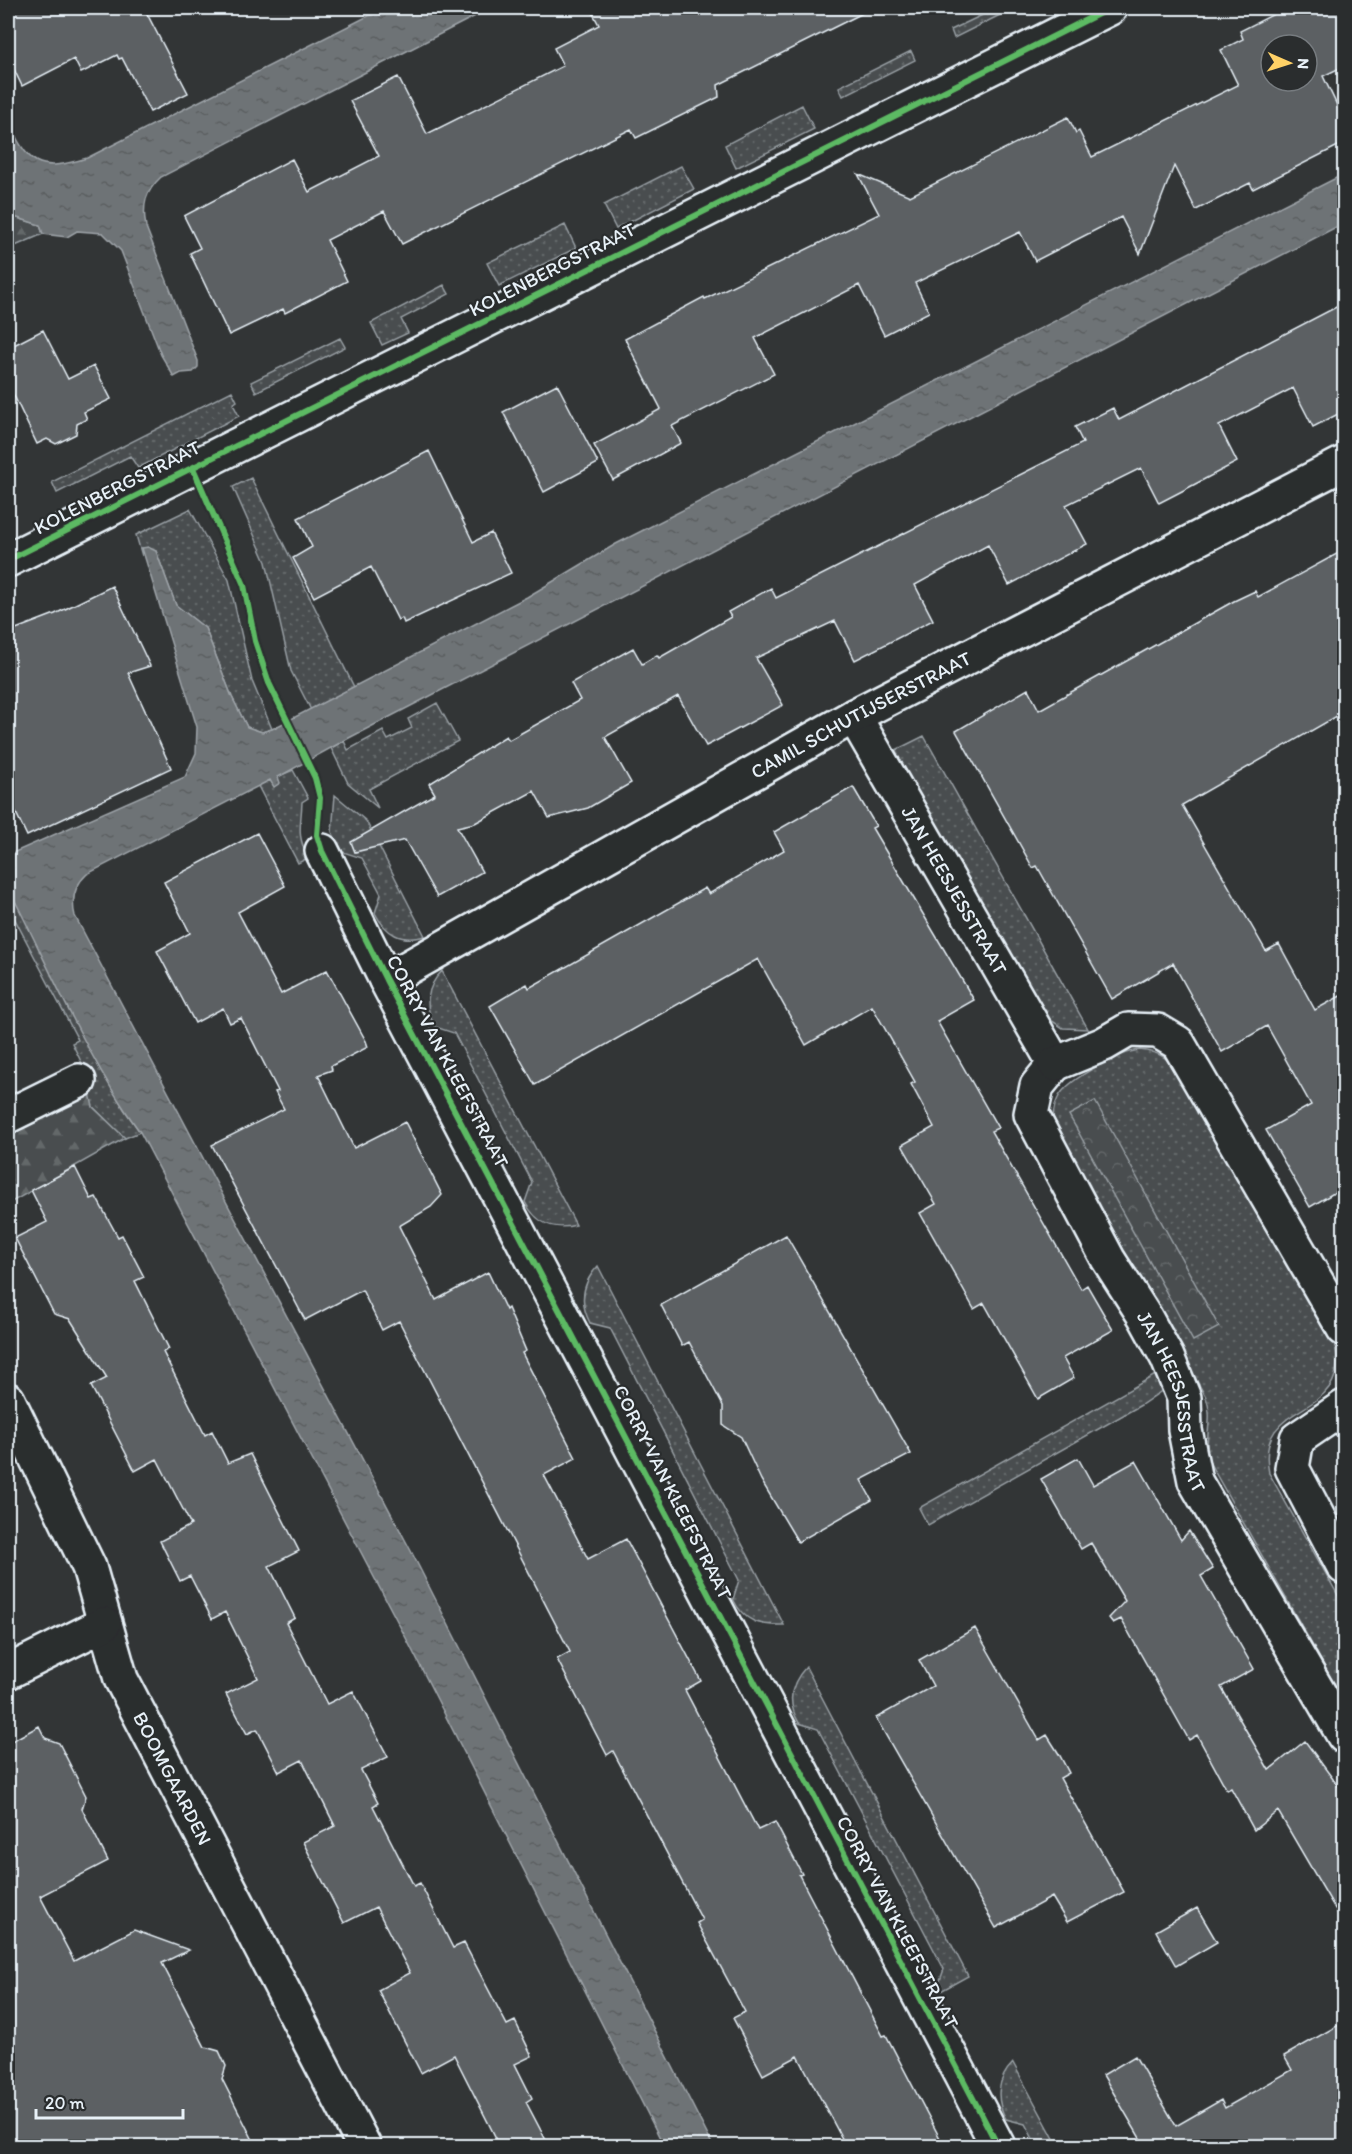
<svg xmlns="http://www.w3.org/2000/svg" width="1352" height="2154" viewBox="0 0 1352 2154" font-family="Itim,sans-serif">
<defs>
<pattern id="grass-dots" width="8" height="8" patternUnits="userSpaceOnUse" patternTransform="scale(1.5)"><rect width="8" height="8" fill="#494d4f"/><path d="M2 2h.1M6 6h.1" fill="none" stroke="#636769" stroke-width="1.8" stroke-linecap="round"/></pattern>
<pattern id="forest-firs" width="22" height="20" patternUnits="userSpaceOnUse" patternTransform="scale(1.5)"><rect width="22" height="20" fill="#494d4f"/><path d="M5 1l3.5 6h-7zM16 11l3.5 6h-7z" fill="#636769"/></pattern>
<pattern id="park-crowns" width="20" height="18" patternUnits="userSpaceOnUse" patternTransform="scale(1.5)"><rect width="20" height="18" fill="#494d4f"/><path d="M2 6a3 3 0 1 1 6 0M12 15a3 3 0 1 1 6 0" fill="none" stroke="#636769"/></pattern>
<pattern id="water-ripples" width="26" height="14" patternUnits="userSpaceOnUse" patternTransform="scale(1.5)"><rect width="26" height="14" fill="#6e7376"/><path d="M2 4q2-2 4 0t4 0M15 11q2-2 4 0t4 0" fill="none" stroke="#5a5e60"/></pattern>
</defs>
<rect width="100%" height="100%" fill="#323536"/>
<filter id="ink" filterUnits="userSpaceOnUse"><feTurbulence type="fractalNoise" baseFrequency=".0167" numOctaves="2"/><feDisplacementMap in="SourceGraphic" scale="12" xChannelSelector="R" yChannelSelector="G"/><feConvolveMatrix kernelMatrix="1 2 1 2 8 2 1 2 1" color-interpolation-filters="sRGB"/></filter>
<g filter="url(#ink)">
<path fill="url(#grass-dots)" stroke="#989fa4" stroke-width="1.5" d="M997,8H1014L954,38L951,30Z
M911,51L915,60L843,96L839,87Z
M802,105L814,129L736,168L725,145Z
M681,166L694,189L616,229L604,205Z
M565,225L576,248L499,286L487,263Z
M444,285L449,294L401,319L408,333L382,345L371,323Z
M340,338L345,347L256,392L251,382Z
M232,391L237,401L233,404L239,416L138,468L130,456L57,493L52,482Z
M251,478L354,687L311,710L291,671L266,562L233,487Z
M190,509L229,580L252,681L272,729L262,732L247,727L232,697L205,628L176,606L156,551L142,548V556L136,535Z
M437,703L458,741L369,789L378,808L348,783L331,748L344,741L348,750L383,731L388,740L412,728L408,719Z
M924,736L1088,1029L1063,1028L1046,1017L901,765L896,750Z
M293,770L308,798L302,802C301,827 296,833 308,858L298,863L258,786L270,780L274,786L277,777Z
M335,795L366,821L425,936C401,943 386,934 375,913L381,894L362,858L343,852L332,832Z
M8,885L96,1059L124,1109L140,1132L125,1138L93,1107L89,1097L95,1090L72,1043L78,1040L8,906Z
M442,971L576,1225C552,1231 536,1223 525,1202L532,1182L454,1033L435,1027C424,1007 426,987 442,971Z
M1140,1050C1159,1052 1167,1057 1178,1071L1335,1345C1352,1423 1253,1395 1269,1473L1344,1606V1701L1208,1460C1204,1438 1214,1419 1206,1397L1053,1126C1053,1116 1053,1107 1058,1098C1067,1079 1120,1052 1140,1050Z
M598,1266L784,1625C760,1626 744,1622 733,1599L739,1580L610,1328L590,1323C579,1302 582,1283 598,1266Z
M1157,1374L1163,1390L1141,1405L928,1525L919,1508Z
M806,1667L968,1976L939,1992L937,1989L944,1969L818,1729L799,1723C787,1703 790,1684 806,1667Z
M1013,2063L1058,2146H1037L1025,2124L1006,2119C995,2099 997,2079 1013,2063Z"/>
<path fill="url(#forest-firs)" stroke="#989fa4" stroke-width="1.5" d="M8,215L40,225L43,234L8,249Z
M90,1093L93,1107L125,1138L8,1204V1136Z"/>
<path fill="url(#park-crowns)" stroke="#989fa4" stroke-width="1.5" d="M1095,1101L1219,1327L1193,1341L1069,1115Z"/>
<path fill="url(#water-ripples)" stroke="#9fa5aa" stroke-width="1.5" d="M384,8H491L161,177C145,192 142,205 146,227L198,361V367L193,372L181,373L174,377L161,355L121,251L103,233L77,231L67,237L43,234L40,225L8,215V120C28,165 38,173 87,158Z
M1344,174V223L349,738L278,777L280,783L274,787L270,780L87,874C75,885 71,900 75,916L411,1551L713,2146H664L406,1638L140,1132C88,1060 53,975 13,897L8,885V855L185,777L196,753L197,727L142,548L148,547L156,551L176,605L205,628L232,697L247,727L262,732L272,729L527,597L616,544Z"/>
<path fill="#5c6063" stroke="#e8f1f8" stroke-width="1.5" fill-rule="evenodd" d="M8,8H144L188,93L150,112L122,58L119,59L117,55L81,73L74,59L22,86L8,57Z
M590,8H873L718,85L719,97L636,138L631,129L402,244L384,211L327,240L347,281L285,313L283,309L229,335L190,253L200,248L184,216L292,159L309,192L379,156L350,101L398,77L427,134L563,66L554,48L599,25Z
M1286,8H1344V66L1323,76L1344,120V143L1253,189L1250,183L1196,210L1174,166L1140,254L1121,217L1035,261L1020,232L915,283L929,312L884,335L859,285L755,338L774,374L672,426L681,443L613,480L594,445L661,409L625,339L704,297L705,299L879,214L858,174L910,196L1068,117L1076,133L1079,131L1092,157L1238,85L1221,50L1243,39L1240,31ZM1271,45H1307V81H1271Z
M1344,303V411L1313,427L1293,388L1219,426L1237,462L1184,490L1159,503L1141,468L1066,505L1087,544L1009,585L988,545L915,585L933,620L855,660L835,621L756,658L783,705L712,743L706,746L678,696L605,737L631,783L588,808L549,818L534,791L475,823L457,827L482,872L437,897L405,840L355,852L351,842L435,794L429,784L506,736L509,740L580,700L571,683L633,648L642,664L657,655L659,658L731,617L728,612L771,588L776,598L1083,443L1075,427L1113,408L1119,420Z
M43,330L68,379L94,366L111,399L84,412L87,419L77,424L76,434L56,444L47,439L37,444L8,383V348Z
M557,384L598,463L544,492L503,412Z
M429,451L473,542L491,533L511,573L404,623L402,618L398,620L371,567L314,597L293,558L312,547L298,518Z
M1344,550V712L1182,805L1266,951L1279,944L1315,1010L1344,994V1187L1310,1207L1266,1130L1311,1105L1267,1026L1222,1052L1173,963L1112,999L1037,866L1033,868L956,731L1028,689L1039,710L1234,601L1255,591L1258,597Z
M112,586L150,666L128,673L171,768L27,836L8,796V632L55,614Z
M853,787L876,826L872,828L974,1000L937,1021L998,1128L991,1131L1081,1289L1087,1285L1113,1330L1063,1358L1074,1378L1038,1399L984,1303L974,1309L920,1213L936,1204L902,1145L934,1127L911,1084L915,1082L872,1006L806,1045L758,959L535,1085L490,1006L527,984L529,988L705,888L709,894L784,850L774,832Z
M257,833L285,886L238,912L281,994L327,970L366,1041L368,1047L331,1066L332,1070L318,1075L354,1148L405,1122L442,1195L431,1207L399,1226L436,1300L488,1272L506,1310L508,1308L526,1351L522,1353L576,1458L544,1475L588,1559L626,1539L701,1681L685,1690L758,1830L775,1822L802,1874L799,1875L883,2036L886,2035L944,2146H846L798,2056L763,2075L733,2018L745,2012L697,1923L702,1920L613,1751L607,1755L557,1659L570,1652L399,1321L382,1330L362,1290L305,1320L212,1145L284,1109L275,1092L278,1091L241,1018L230,1023L223,1008L195,1023L157,951L190,933L164,882Z
M75,1167L91,1199L96,1197L118,1237L122,1235L144,1277L135,1281L169,1349L163,1352L205,1435L212,1431L228,1463L250,1454L299,1551L269,1566L295,1618L286,1623L327,1704L353,1691L388,1757L361,1770L378,1803L373,1806L414,1886L420,1883L453,1948L464,1943L507,2025L515,2021L532,2056L515,2064L532,2098L526,2102L549,2146H500L454,2055L421,2073L378,1990L410,1973L376,1907L344,1923L303,1842L335,1826L302,1760L279,1772L257,1729L247,1734L226,1694L258,1678L225,1612L212,1619L190,1576L180,1581L160,1541L191,1525L157,1459L135,1471L91,1386L107,1378L70,1319L54,1314L15,1238L47,1222L31,1190Z
M786,1235L911,1454L861,1480L872,1500L798,1542L761,1480L741,1437L723,1425V1406L689,1342L682,1346L661,1305Z
M1078,1458L1093,1485L1136,1461L1181,1540L1189,1531L1213,1569L1201,1576L1254,1669L1221,1687L1269,1770L1305,1741L1344,1794V1924L1278,1811L1254,1830L1231,1788L1227,1790L1197,1735L1189,1740L1121,1619L1113,1623L1109,1618L1125,1601L1091,1543L1081,1549L1041,1479Z
M975,1628L1039,1740L1047,1735L1059,1754L1069,1773L1060,1778L1124,1892L1067,1922L1052,1897L996,1928L876,1718L933,1686L919,1660Z
M39,1726L45,1738L59,1743L86,1796L82,1809L108,1861L40,1896L74,1961L134,1930L189,1950L162,1963L205,2047L219,2051L226,2066L222,2079L256,2146H8V1743Z
M1197,1908L1217,1942L1176,1966L1156,1931Z
M1344,2022V2146H1141L1144,2145L1103,2075L1135,2056L1176,2126L1221,2100L1225,2108L1292,2070L1284,2056Z"/>
<g fill="none" stroke-linecap="round" stroke-linejoin="round">
<defs>
<g id="minor">
<path d="M8,560L1110,8"/>
<path id="s1" d="M854,716L1055,1064L1037,1086L1031,1114L1108,1259L1145,1317L1167,1357L1184,1398L1185,1430L1195,1481L1344,1736"/>
<path d="M322,851L386,980L998,2146"/>
<path id="s2" d="M386,980L854,716L1344,463"/>
<path d="M1055,1064L1104,1044L1128,1030L1158,1031L1178,1043L1344,1329"/>
<path d="M8,1116L79,1081"/>
<path id="s3" d="M8,1400L89,1567L121,1679L364,2146"/>
<path d="M1344,1407L1297,1439L1292,1468L1344,1567"/>
<path d="M8,1672L104,1624"/>
</g>
</defs>
<use href="#minor" stroke="#e8f1f8" stroke-width="38"/>
<use href="#minor" stroke="#2a2d2e" stroke-width="33"/>
<defs>
<path id="cycleway" d="M193,468L244,585L255,641L269,683L315,778L320,798L317,835L322,851L386,980L998,2146
M8,560L1110,8"/>
</defs>
<use href="#cycleway" stroke="#2a2d2e" stroke-width="10"/>
<use href="#cycleway" stroke="#5cba63" stroke-width="6"/>
</g>
</g>
<g text-anchor="middle" dominant-baseline="central" stroke-width="4.5" stroke-linejoin="round" paint-order="stroke">
<g font-size="20" fill="#e8f1f8" stroke="#2a2d2e">
<text transform="translate(552 269) rotate(-27)">KOLENBERGSTRAAT</text>
<text transform="translate(117 487) rotate(-27)">KOLENBERGSTRAAT</text>
<text stroke="none"><textPath href="#s2" startOffset="544">CAMIL SCHUTIJSERSTRAAT</textPath></text>
<text stroke="none"><textPath href="#s1" startOffset="201">JAN HEESJESSTRAAT</textPath></text>
<text transform="translate(448 1061) rotate(62)">CORRY VAN KLEEFSTRAAT</text>
<text stroke="none"><textPath href="#s1" startOffset="782">JAN HEESJESSTRAAT</textPath></text>
<text transform="translate(673 1492) rotate(63)">CORRY VAN KLEEFSTRAAT</text>
<text stroke="none"><textPath href="#s3" startOffset="414">BOOMGAARDEN</textPath></text>
<text transform="translate(898 1922) rotate(62)">CORRY VAN KLEEFSTRAAT</text>
</g>
</g>
<rect width="1352" height="2154" fill="none" stroke="#2a2d2e" stroke-width="30"/>
<rect x="15" y="15" width="1322" height="2124" fill="none" stroke="#e8f1f8" stroke-width="2" filter="url(#ink)"/>
<g transform="translate(1289 63) rotate(93)"><circle r="28" fill="#2a2d2e" stroke="#767b7f" stroke-width="1.5"/>
<path d="M0-4.5L10 22L0 15L-10 22Z" fill="#ffd166"/>
<text y="-9" font-size="16" font-weight="bold" text-anchor="middle" fill="#e8f1f8">N</text>
</g>
<path d="M36 2109v9h147v-9" fill="none" stroke="#e8f1f8" stroke-width="3"/>
<text x="45" y="2109" font-size="18" fill="#e8f1f8" stroke="#2a2d2e" stroke-width="4.5" paint-order="stroke">20 m</text>
</svg>
